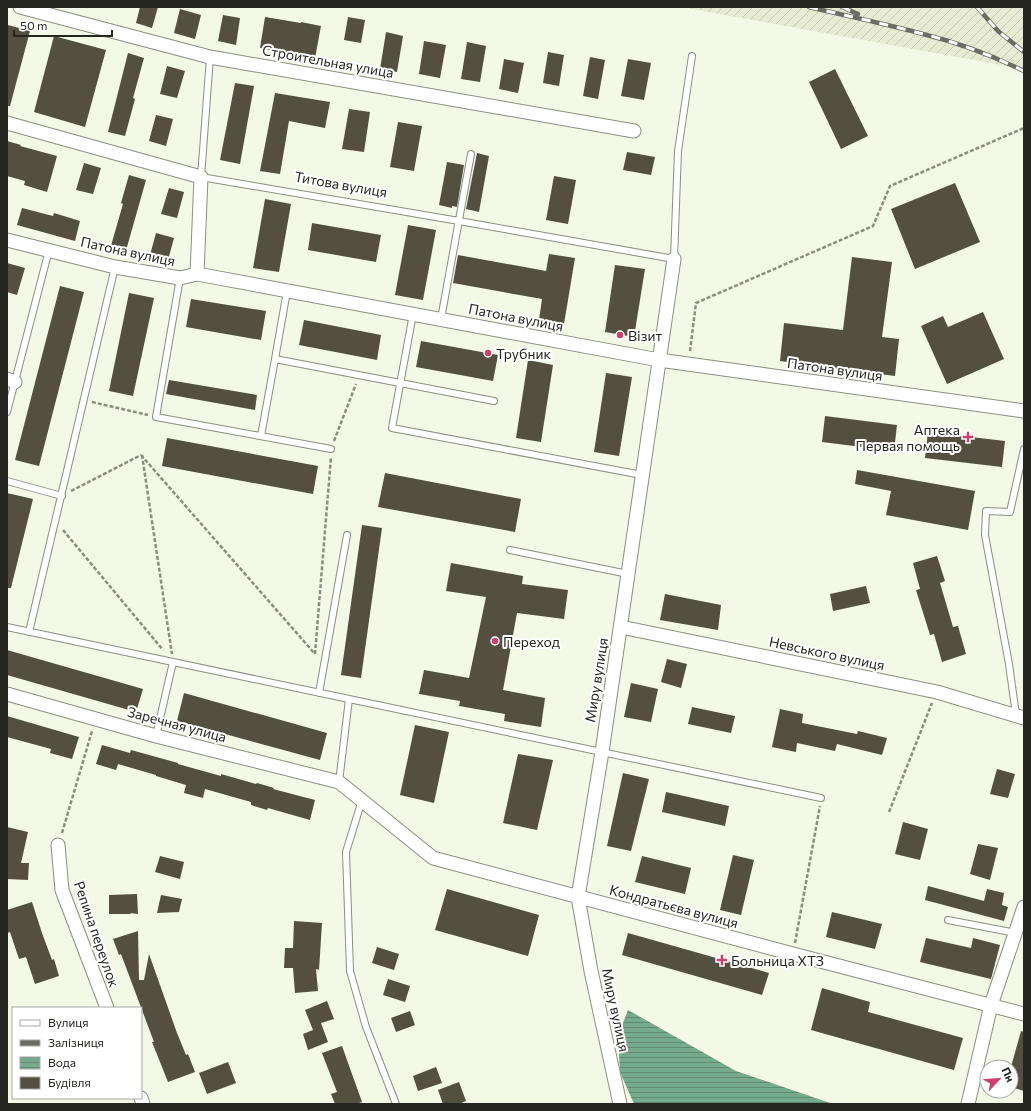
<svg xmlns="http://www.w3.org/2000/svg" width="1031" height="1111" viewBox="0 0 1031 1111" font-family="Commissioner,sans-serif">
<defs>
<pattern id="industrial-furrows" width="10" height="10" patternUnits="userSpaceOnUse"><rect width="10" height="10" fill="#e7ebd3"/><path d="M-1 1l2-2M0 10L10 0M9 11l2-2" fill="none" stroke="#c6c9b5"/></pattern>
<pattern id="water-rules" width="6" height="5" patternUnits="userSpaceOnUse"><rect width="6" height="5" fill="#76aa8d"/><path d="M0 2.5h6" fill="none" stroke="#618a73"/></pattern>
</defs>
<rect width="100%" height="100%" fill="#f4f8e7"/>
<path fill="url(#industrial-furrows)" d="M681,7H1024V69Z"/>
<path fill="url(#water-rules)" d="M628,1010L736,1071L833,1104H634L620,1072L618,1036Z"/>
<path fill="#534f41" d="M140,7H158L152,28L136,23Z
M180,9L201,15L195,39L174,33Z
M223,15L240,18L236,45L218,41Z
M265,17L301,23V22L321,26L315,58L260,48Z
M348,17L365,20L361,43L344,40Z
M8,25L30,31L10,106H7V31Z
M386,32L403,36L397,72L380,69Z
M54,36L106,50L85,127L34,112Z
M424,41L446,45L440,78L419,74Z
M467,42L486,46L480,82L461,79Z
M548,52L564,55L559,86L543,83Z
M128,53L144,58L133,98L135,99L125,136L108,132Z
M590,57L605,60L598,99L583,96Z
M504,59L524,63L518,93L499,89Z
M628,59L651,63L644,100L621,96Z
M167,66L185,71L177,98L160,94Z
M835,69L868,136L841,149L809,82Z
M235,83L254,86L240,164L220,160Z
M275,93L330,102L325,128L289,121L280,174L260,171Z
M349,109L370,112L364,152L342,149Z
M156,115L173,119L166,146L149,141Z
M398,122L422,126L414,171L390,167Z
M7,141L21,145L20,146L57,156L47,192L24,185L25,181L7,176Z
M627,152L655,157L651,175L623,170Z
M477,153L489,156L479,212L466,209Z
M447,162L464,165L457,207L452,206V208L439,205Z
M84,163L101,168L93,194L76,190Z
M129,175L146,180L125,254L110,249L123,204L121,203Z
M554,176L576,180L568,224L546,220Z
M955,183L980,242L915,269L891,209Z
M169,188L184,192L177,218L161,214Z
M265,199L291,204L279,272L253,268Z
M22,208L53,216L54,213L80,221L75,241L17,225Z
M312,223L381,235L376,262L308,250Z
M408,225L436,230L423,300L395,295Z
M156,233L174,238L168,260L150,255Z
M549,254L575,258L564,324L539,320L542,299L453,283L458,255L546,271Z
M852,257L892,262L882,337L899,339L895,376L780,361L784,323L843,330Z
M7,263L25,268L17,295L7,292Z
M615,265L645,269L634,337L605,332Z
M60,286L84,292L39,466L15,460Z
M129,293L154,298L133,396L109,391Z
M191,299L266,311L261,340L186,327Z
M983,312L1004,359L947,384L921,326L943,316L948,327Z
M304,320L381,335L377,360L299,345Z
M421,341L498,355L493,381L416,367Z
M528,360L553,365L541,442L516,438Z
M606,373L632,377L619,456L594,452Z
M169,380L257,395L255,410L166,394Z
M825,416L897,425L894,451L822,442Z
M928,432L1005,441L1002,467L925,458Z
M167,438L318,466L313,494L162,466Z
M857,470L975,491L968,530L886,515L891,491L855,484Z
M385,473L521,499L515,532L378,507Z
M7,493L33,499L11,588H7Z
M362,525L382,528L361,678L341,675Z
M937,556L945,581L940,583L953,627L958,626L966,654L942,662L934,634L930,635L916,590L920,589L913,563Z
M451,563L523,576L522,584L568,590L564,619L517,613L503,690L545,698L541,727L504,721L505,714L459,706L460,701L419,694L424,670L469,678L486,597L446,591Z
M866,586L870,603L833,611L830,594Z
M665,594L721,605L718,630L660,620Z
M7,650L143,689L136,712L7,675Z
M667,659L687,664L681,688L661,682Z
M631,683L658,689L651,722L624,717Z
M184,693L327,733L320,760L177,721Z
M692,707L735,716L731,733L688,724Z
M780,709L803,714L802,723L857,734L858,731L887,738L882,755L837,744L835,751L797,743L796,752L772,747Z
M7,716L79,737L72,759L50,753L51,749L7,737Z
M415,725L449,732L434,803L400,795Z
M102,745L130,753L131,750L178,763V764L221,776V774L256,784L257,783L274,788L273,789L315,800L310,820L268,808L267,810L251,805V802L205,789L203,798L184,793L186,785L156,776V775L118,764L116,770L96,764Z
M518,754L553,760L537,830L503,823Z
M997,769L1015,774L1008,798L990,794Z
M623,773L649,779L631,851L607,846Z
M666,792L729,806L725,826L662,812Z
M903,822L928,829L920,860L895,854Z
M7,827L28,832L21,863H29L28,880L7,879Z
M978,844L998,848L990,880L970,874Z
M733,855L754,860L741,915L720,910Z
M160,856L184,862L180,879L155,872Z
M642,856L691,868L685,894L635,882Z
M928,886L984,901L987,889L1004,893L1002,905L1008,907L1004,921L925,900Z
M447,889L539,915L528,956L435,930Z
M137,894L138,914L130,913L131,914H109V895Z
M161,895L182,899L179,912L157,913Z
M32,902L42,933L52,960L54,959L59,976L35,984L26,957L19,959L10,932L7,933V910Z
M832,912L882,924L875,949L826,937Z
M294,921L322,923L319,970L316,969L318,991L295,993L293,968H284L285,948H293Z
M138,931L139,980H144L149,954L177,1033L186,1055L188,1054L195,1072L168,1082L152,1042H154L121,954L119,955L113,939Z
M628,933L769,973L762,995L622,955Z
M926,938L971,948L973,938L1000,945L991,979L920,962Z
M377,947L399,954L394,970L372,963Z
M388,979L410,986L405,1002L383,995Z
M822,988L870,1002L868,1012L963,1038L954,1070L811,1030Z
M327,1001L334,1019L321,1023L328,1042L308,1050L303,1034L313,1030L305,1010Z
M410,1011L415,1025L396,1032L391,1018Z
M1021,1031L1024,1032V1091L1011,1087V1067Z
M342,1046L362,1102L356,1104H335L331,1094L337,1092L322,1053Z
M228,1062L236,1083L207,1094L199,1073Z
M436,1067L442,1083L418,1091L413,1076Z
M459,1082L466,1101L459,1104H443L438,1090Z"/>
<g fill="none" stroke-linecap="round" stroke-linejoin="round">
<defs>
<path id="service" d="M210,57L201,177L459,221L674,259L678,151L692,56
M180,278L156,417L331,449
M413,314L392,428L642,475
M441,319L471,154
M275,359L287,291
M7,412L49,250
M261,436L275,359L494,401
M7,481L62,496
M510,550L628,574
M7,627L173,662
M29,632L115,267
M319,693L347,535
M1016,715L1009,664L985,535L986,511L1010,512L1024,449
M156,736L173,662L349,699
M339,782L349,699L821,798
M362,800L346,852L350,971L366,1027L396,1104
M948,920L1016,933"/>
<path id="minor" d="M20,7L210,57L634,131
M7,123L201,177L197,274
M7,240L115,267L180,278L197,274L659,360L1024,411
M7,379L15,382
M621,627L937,692L1024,718
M7,694L156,736L339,782L433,858L793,954L1024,1014
M58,845L62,890L107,1008
M141,1098L143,1104
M620,1104L591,971L578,897L602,752L674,259
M968,1104L991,1005L1024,907"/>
</defs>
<use href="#service" stroke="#8c8f80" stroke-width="8"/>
<use href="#minor" stroke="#8c8f80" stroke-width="15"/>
<path stroke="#8a8d81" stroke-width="2.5" stroke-dasharray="4 2" stroke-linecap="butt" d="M690,351L696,303L873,226L890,186L1024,128
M92,402L148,415
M334,441L356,384
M141,455L315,654
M142,455L172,654
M71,491L141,455
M63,530L163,650
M315,654L331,457
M889,812L932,703
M62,833L92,731
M795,943L820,806"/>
<use href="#service" stroke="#fff" stroke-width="6"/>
<use href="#minor" stroke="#fff" stroke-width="13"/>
<defs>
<path id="rail" d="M809,7C847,16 886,24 923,34C956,42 993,56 1024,71
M842,7L858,14
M977,7L998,31L1024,52"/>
</defs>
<use href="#rail" stroke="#6b6d64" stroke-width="4.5"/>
<use href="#rail" stroke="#fff" stroke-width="3" stroke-dasharray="9" stroke-linecap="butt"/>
</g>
<g fill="#cf416a" stroke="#fff" stroke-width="1.5">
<circle cx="620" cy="335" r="4"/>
<circle cx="488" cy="353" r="4"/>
<path d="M966 431h4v4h4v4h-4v4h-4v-4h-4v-4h4z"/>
<circle cx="495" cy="641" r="4"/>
<path d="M720 954h4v4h4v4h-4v4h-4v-4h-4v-4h4z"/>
</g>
<g text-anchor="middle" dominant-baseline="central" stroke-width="4" stroke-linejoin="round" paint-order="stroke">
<g font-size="14" fill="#252620" stroke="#fff">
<text transform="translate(328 61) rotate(10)">Строительная улица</text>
<text transform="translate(341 184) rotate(10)">Титова вулиця</text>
<text transform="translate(128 251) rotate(12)">Патона вулиця</text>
<text transform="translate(516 317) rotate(11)">Патона вулиця</text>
<text transform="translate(835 369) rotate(8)">Патона вулиця</text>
<text transform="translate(827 653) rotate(12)">Невського вулиця</text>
<text transform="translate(596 680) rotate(-81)">Миру вулиця</text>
<text transform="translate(177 724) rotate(15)">Заречная улица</text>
<text transform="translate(674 906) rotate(15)">Кондратьєва вулиця</text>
<text transform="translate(97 934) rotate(71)">Репина переулок</text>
<text transform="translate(616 1010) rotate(78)">Миру вулиця</text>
</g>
<g font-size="14" fill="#252620" stroke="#fff" text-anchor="start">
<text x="628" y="335">Візит</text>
<text x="496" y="353">Трубник</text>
<text x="960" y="429" text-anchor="end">Аптека<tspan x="960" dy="16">Первая помощь</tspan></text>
<text x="503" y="641">Переход</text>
<text x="731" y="960">Больница ХТЗ</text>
</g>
</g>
<rect width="1031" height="1111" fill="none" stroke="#252620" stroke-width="16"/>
<rect x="12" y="1007" width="130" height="92" fill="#ffffff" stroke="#a8a8a6"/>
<rect x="20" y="1020" width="20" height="6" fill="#ffffff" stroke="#a8a8a6"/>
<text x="48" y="1027" font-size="12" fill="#252620">Вулиця</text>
<rect x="20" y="1040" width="20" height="6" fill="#6b6d64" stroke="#a8a8a6"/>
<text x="48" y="1047" font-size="12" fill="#252620">Залізниця</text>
<rect x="20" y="1057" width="20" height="12" fill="url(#water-rules)" stroke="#a8a8a6"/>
<text x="48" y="1067" font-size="12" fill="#252620">Вода</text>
<rect x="20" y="1077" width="20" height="12" fill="#534f41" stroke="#a8a8a6"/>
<text x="48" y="1087" font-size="12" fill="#252620">Будівля</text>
<g transform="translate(999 1079) rotate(64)"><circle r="19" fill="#ffffff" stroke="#a8a8a6"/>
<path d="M0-3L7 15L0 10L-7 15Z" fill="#cf416a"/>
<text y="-6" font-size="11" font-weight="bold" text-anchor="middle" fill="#252620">Пн</text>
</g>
<path d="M14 30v6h98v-6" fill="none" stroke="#252620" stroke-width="2"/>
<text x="20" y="30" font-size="12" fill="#252620" stroke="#ffffff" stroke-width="3" paint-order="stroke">50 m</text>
</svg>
